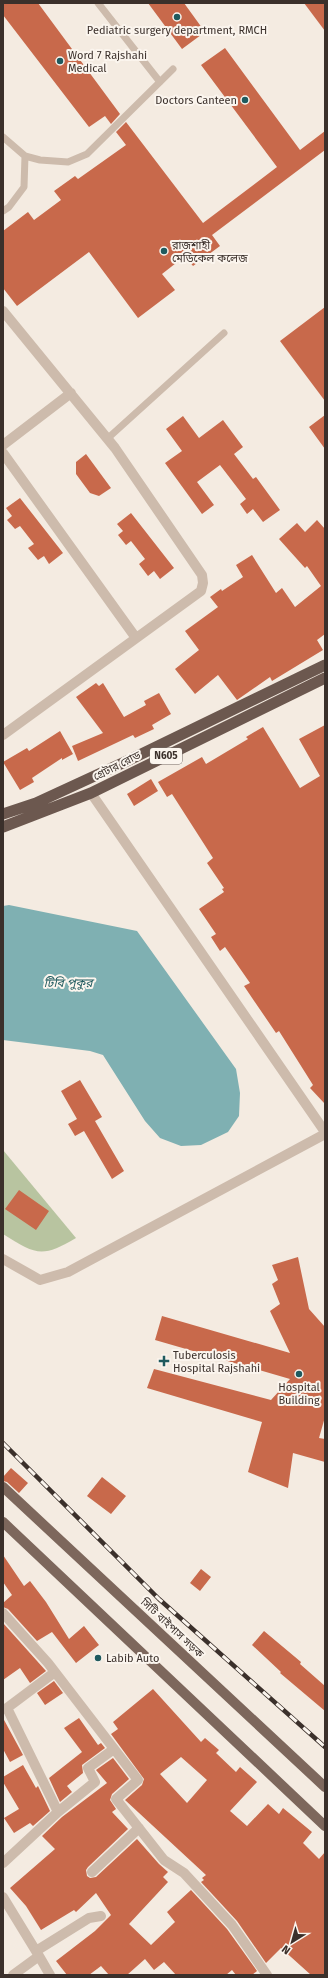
<svg xmlns="http://www.w3.org/2000/svg" width="328" height="1978" viewBox="0 0 328 1978" font-family="'Fira Sans','Noto Sans Bengali',sans-serif">
<rect width="100%" height="100%" fill="#f4ebe1"/>
<path fill="#b8c4a0" d="M3,1150L76,1238C42,1258 36,1255 3,1234Z"/>
<path fill="#7fb0b2" d="M9,905L137,931L236,1069L240,1093L239,1116L228,1132L201,1145L181,1146L160,1138L145,1121L103,1055L90,1051L3,1040V906Z"/>
<path fill="#c8694b" fill-rule="evenodd" d="M3,3H38L120,114L111,124L105,116L89,127L3,15Z
M148,3H184L205,32L182,49Z
M304,3H325V31Z
M225,48L300,150L325,131V150L212,235L220,246L193,266L185,256L162,274L175,290L138,318L89,252L17,306L3,288V231L28,212L34,220L61,200L54,191L75,176L78,179L126,145L116,132L126,122L203,223L277,167L201,65Z
M325,307V401L280,341Z
M325,415V449L309,427Z
M183,416L199,438L223,420L243,447L234,454L253,479L256,477L280,510L263,522L253,509L247,514L240,504L246,499L220,465L197,482L214,505L202,514L165,463L182,451L166,429Z
M86,454L111,488L99,496L90,493L76,474V462Z
M20,498L63,553L49,564L44,556L38,560L28,548L34,544L20,526L15,529L7,520L12,516L6,508Z
M131,513L174,568L160,579L154,571L148,576L139,564L145,559L131,541L126,545L118,535L123,531L117,524Z
M317,520L325,529V634L317,640L323,650L272,681L270,677L237,700L218,675L195,694L175,669L199,650L185,631L218,607L210,597L221,589L222,591L243,577L236,565L252,555L276,593L282,588L295,607L321,586L307,566L305,568L279,539L297,523L305,532Z
M96,683L99,686L103,683L124,717L146,705L144,701L159,693L171,714L152,725L154,729L135,738L133,735L78,761L72,746L103,733L76,697Z
M325,725V1104L310,1088L313,1085L279,1031L276,1033L244,986L250,983L225,947L220,951L211,937L216,934L199,909L224,892L222,889L224,888L207,863L213,858L172,794L167,797L158,782L202,757L206,764L248,739L246,737L263,727L300,788L320,776L299,739Z
M60,731L73,754L62,760V758L32,778L34,782L20,790L3,762L27,748L29,751Z
M151,779L158,791L134,806L127,794Z
M80,1080L102,1117L95,1121L124,1171L112,1179L84,1131L75,1136L68,1124L77,1119L61,1091Z
M19,1190L49,1211L36,1230L5,1209Z
M298,1257L309,1309L325,1327V1417L319,1438L325,1439V1462L293,1453L288,1488L248,1472L262,1422L147,1388L154,1369L271,1400L290,1379L155,1340L162,1316L290,1353L270,1311L280,1304L272,1284L278,1280L272,1265Z
M11,1468L28,1483L19,1493L7,1482L3,1481V1477Z
M102,1477L126,1496L111,1514L87,1496Z
M3,1555L24,1586L30,1581L46,1602L69,1639L84,1626L99,1645L76,1663L52,1632L37,1641L8,1609L3,1607V1603L12,1595L3,1582Z
M201,1569L211,1577L200,1591L190,1583Z
M3,1623L46,1671L30,1683L20,1668L3,1680Z
M264,1631L301,1662L300,1664L325,1686V1711L280,1673L281,1672L252,1645Z
M54,1681L63,1693L45,1705L37,1693Z
M153,1689L201,1742L205,1738L219,1750L216,1753L236,1772L240,1767L257,1782L230,1811L247,1826L268,1804L279,1814L283,1808L312,1832L303,1843L319,1859L325,1852V1975H311L281,1948L266,1963L237,1921L201,1882L204,1880L202,1878L206,1875L125,1800L142,1785L144,1779L111,1734L118,1729L113,1722ZM181,1757L207,1780L187,1803L160,1774Z
M3,1718L23,1755L10,1762L3,1749Z
M79,1718L98,1745L101,1743L105,1748L82,1765L83,1773L67,1786L72,1792L60,1802L49,1778L82,1752L64,1728Z
M113,1758L129,1779L112,1794L110,1800L116,1809L112,1812L128,1829L88,1867L86,1870L87,1876L90,1878L96,1877L137,1839L159,1864L168,1872L163,1877L168,1882L129,1924L151,1945L175,1922L167,1912L191,1890L227,1929L257,1971L252,1975H236L232,1970L226,1975H176L164,1962L154,1970L145,1959L127,1975H109L101,1966L89,1975H67L56,1961L95,1931L111,1915L96,1893L76,1912L74,1910L41,1930L26,1906L10,1888L55,1849L42,1836L62,1817L107,1783L96,1770Z
M23,1765L36,1788L38,1786L50,1811L33,1826L30,1823L14,1833L4,1818L19,1809L3,1782V1777Z"/>
<g fill="none" stroke-linecap="round" stroke-linejoin="round">
<path stroke="#cdbbac" stroke-width="7" d="M98,3L160,82
M3,137L25,156L40,160L68,162L87,154L173,69
M3,211L9,207L24,187L25,156
M107,439L224,333"/>
<path stroke="#cdbbac" stroke-width="10" d="M3,311L115,448L202,575L203,583L201,591L3,735
M3,445L71,393
M3,453L136,638
M91,793L325,1132
M3,1259L40,1280L68,1272L325,1134
M3,1613L48,1663L138,1780L116,1799L164,1860L184,1873L232,1925L267,1975
M7,1708L55,1672
M3,1709L7,1708L58,1812L3,1863
M58,1812L95,1782L88,1768L114,1749
M92,1872L139,1828
M3,1897L39,1956L13,1975
M36,1951L89,1918L101,1916
M39,1956L50,1975"/>
<path stroke="#7d675c" stroke-width="10" d="M3,1487L325,1787
M3,1522L325,1826"/>
<path stroke="#6c584f" stroke-width="11" d="M3,814L36,803L127,761L325,665
M3,827L91,793L325,678"/>
<defs>
<path id="rail" d="M3,1443L159,1599L325,1747"/>
</defs>
<use href="#rail" stroke="#3b302b" stroke-width="4.5"/>
<use href="#rail" stroke="#fbf5ee" stroke-width="3" stroke-dasharray="9" stroke-linecap="butt"/>
</g>
<g fill="#1f5a5e" stroke="#fbf5ee" stroke-width="1.5">
<circle cx="177" cy="17" r="4"/>
<circle cx="60" cy="61" r="4"/>
<circle cx="245" cy="100" r="4"/>
<circle cx="164" cy="251" r="4"/>
<path d="M162 1355h4v4h4v4h-4v4h-4v-4h-4v-4h4z"/>
<circle cx="299" cy="1374" r="4"/>
<circle cx="98" cy="1658" r="4"/>
</g>
<g text-anchor="middle" dominant-baseline="central" stroke-width="4" stroke-linejoin="round" paint-order="stroke">
<rect fill="#fbf5ee" stroke="#756b66" stroke-width="1" x="150" y="748" width="32" height="16" rx="3"/>
<g font-size="10" font-weight="bold" fill="#3b302b">
<text x="166" y="756">N605</text>
</g>
<g font-size="11" fill="#3b302b" stroke="#fbf5ee" text-anchor="start">
<text x="177" y="30" text-anchor="middle">Pediatric surgery department, RMCH</text>
<text x="68" y="55">Word 7 Rajshahi<tspan x="68" dy="13">Medical</tspan></text>
<text x="237" y="100" text-anchor="end">Doctors Canteen</text>
<text x="172" y="245">রাজশাহী<tspan x="172" dy="13">মেডিকেল কলেজ</tspan></text>
<text x="173" y="1355">Tuberculosis<tspan x="173" dy="13">Hospital Rajshahi</tspan></text>
<text x="299" y="1387" text-anchor="middle">Hospital<tspan x="299" dy="13">Building</tspan></text>
<text x="106" y="1658">Labib Auto</text>
</g>
<g font-size="11" fill="#3b302b" stroke="#fbf5ee">
<text transform="translate(117 766) rotate(-27)">গ্রেটার রোড</text>
<text transform="translate(172 1628) rotate(43)">সিটি বাইপাস সড়ক</text>
</g>
<g font-size="12" font-style="italic" fill="#1f5a5e" stroke="#fbf5ee">
<text x="68" y="983">টিবি পুকুর</text>
</g>
</g>
<rect width="328" height="1978" fill="none" stroke="#3b302b" stroke-width="8"/>
<g transform="translate(292 1942) rotate(217)" stroke="#fbf5ee" stroke-width="3" paint-order="stroke">
<path d="M0-3L7 15L0 10L-7 15Z" fill="#3b302b"/>
<text y="-6" font-size="11" font-weight="bold" text-anchor="middle" fill="#3b302b">N</text>
</g>
</svg>
